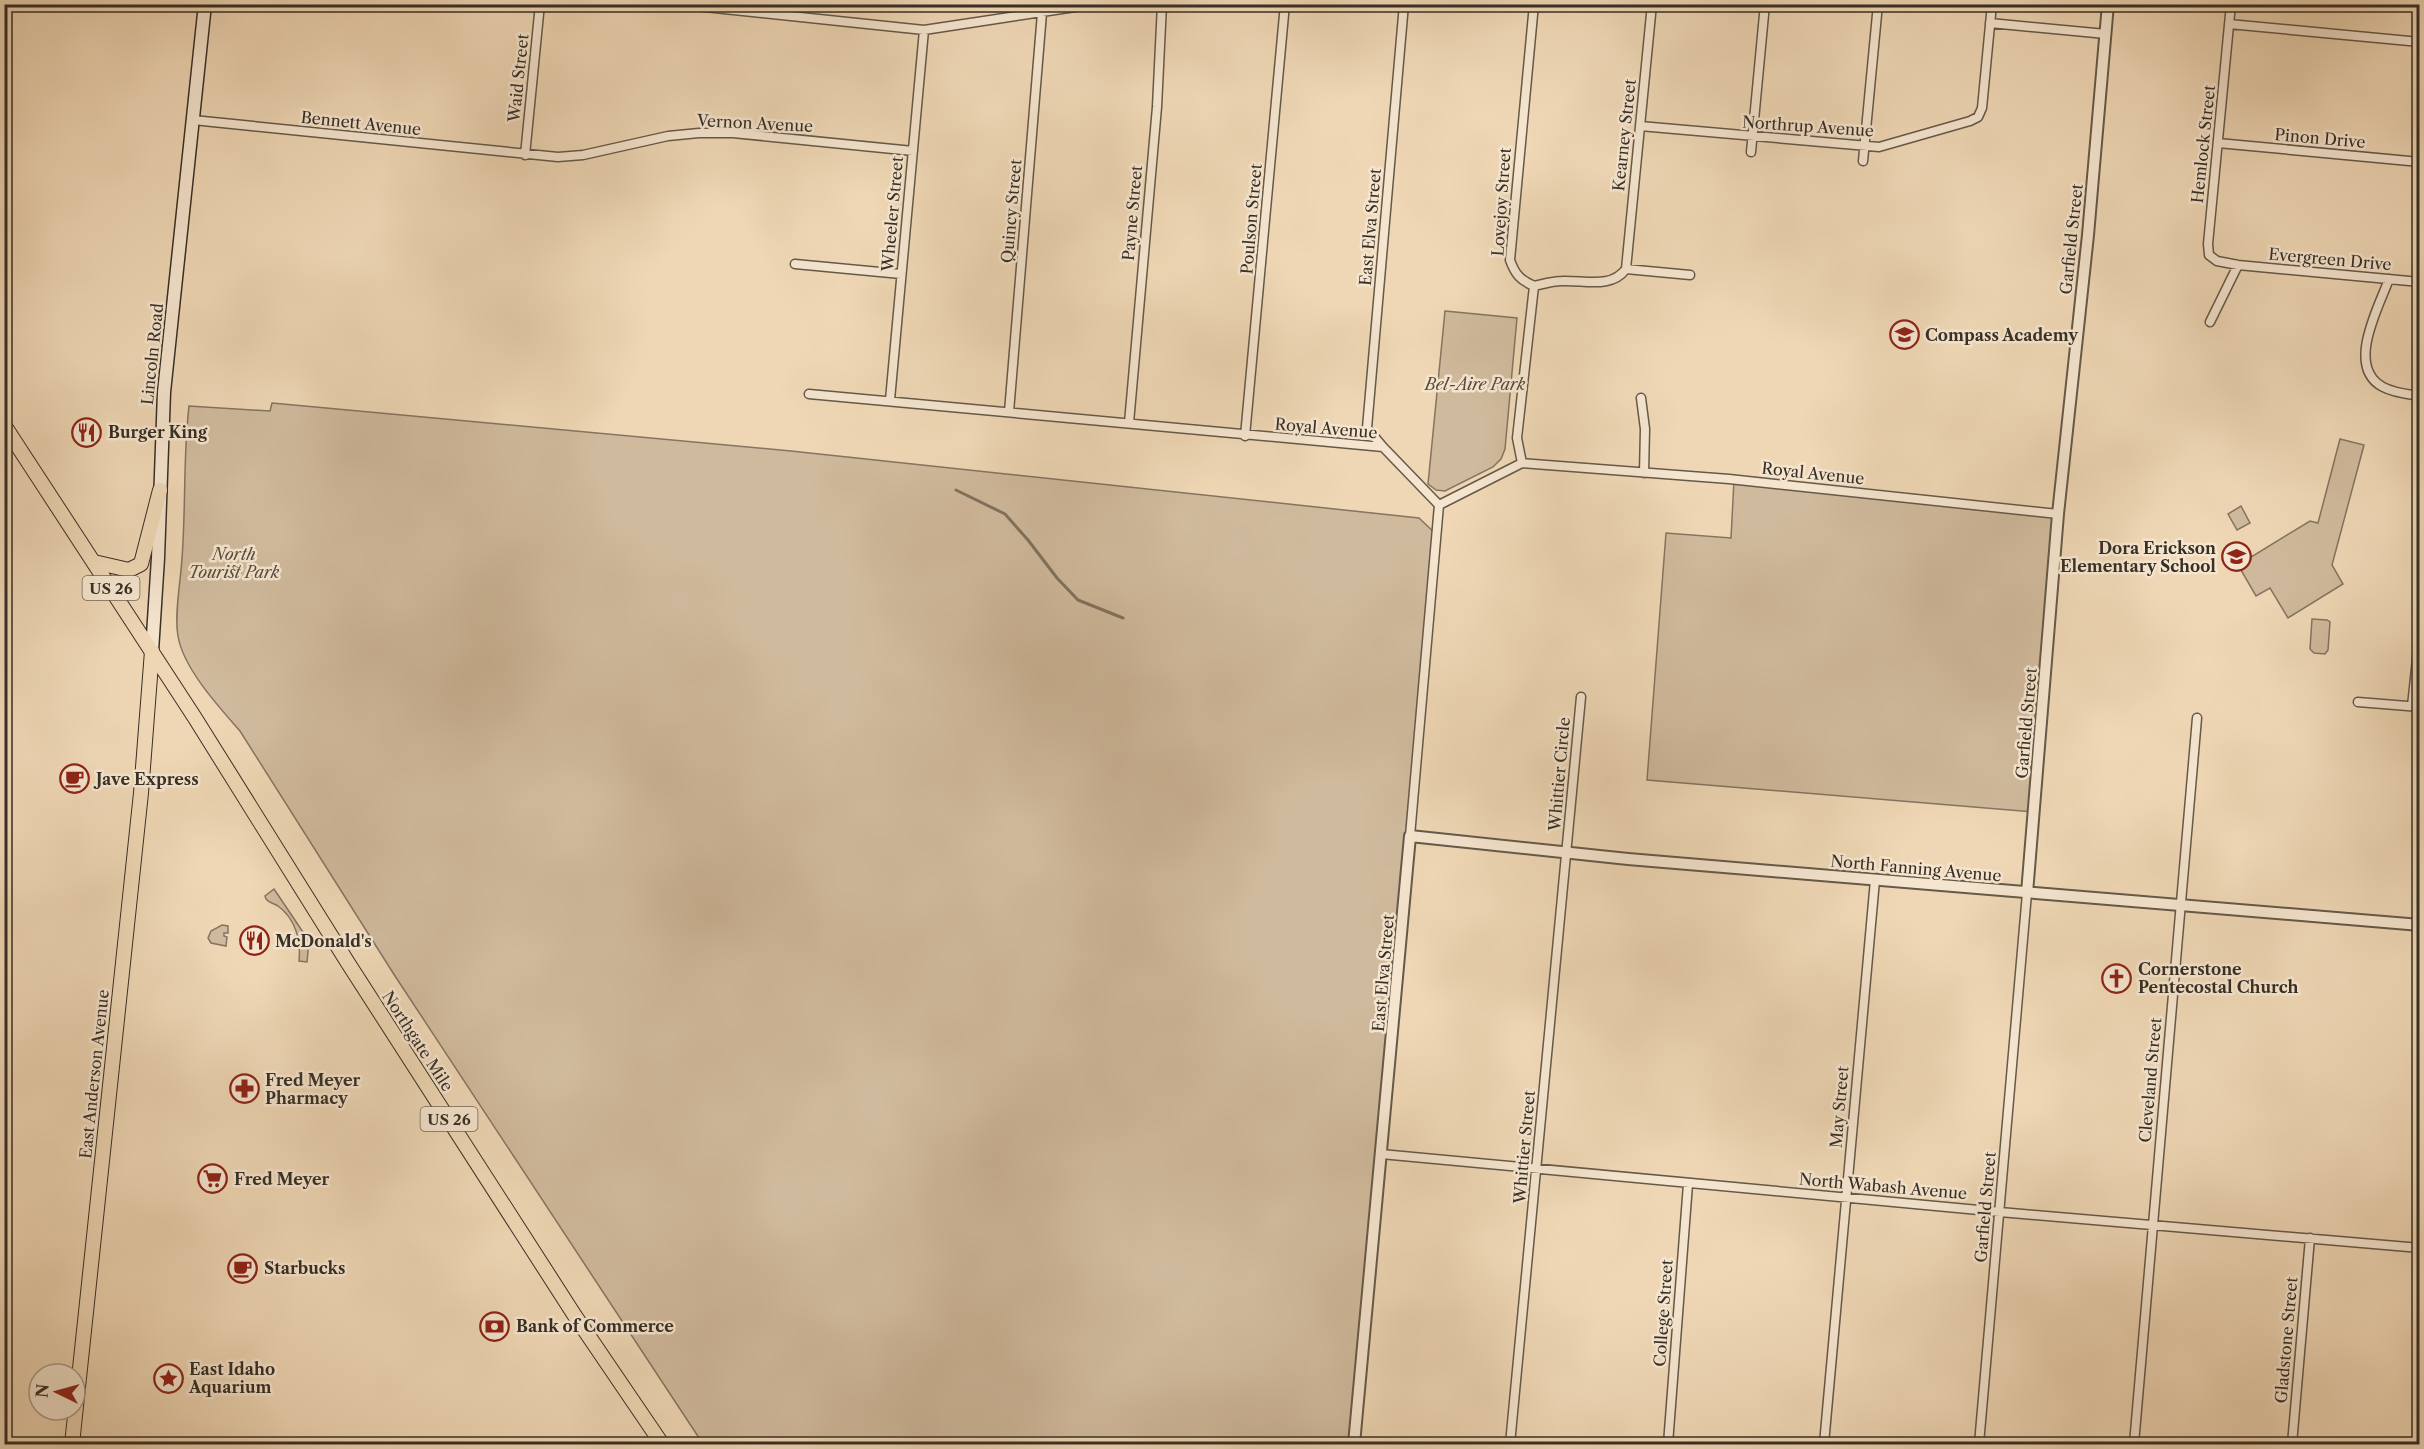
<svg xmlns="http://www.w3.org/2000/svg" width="2424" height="1449" viewBox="0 0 2424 1449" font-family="'Libre Caslon Text',serif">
<rect width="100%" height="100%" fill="#efd7b5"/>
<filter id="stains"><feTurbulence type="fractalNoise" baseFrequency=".00333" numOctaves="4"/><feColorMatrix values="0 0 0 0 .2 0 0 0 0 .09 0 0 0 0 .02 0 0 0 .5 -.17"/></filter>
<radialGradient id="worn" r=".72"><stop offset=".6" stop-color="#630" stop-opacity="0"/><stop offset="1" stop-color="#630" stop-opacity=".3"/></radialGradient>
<path fill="#d0ba9d" stroke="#847461" stroke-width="1.5" d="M1445,311L1517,318L1505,449L1501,459L1493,467L1445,491L1436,490L1428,484Z
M272,403L791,451L1419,518L1437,535L1354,1444H703L395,976L240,731C219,707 183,668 178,636C174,615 181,579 182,558C186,507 183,457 189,406L270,411Z
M2340,439L2364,445L2332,565L2343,584L2288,618L2270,588L2256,596L2238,565L2310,521L2318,523Z
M1734,480L2058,514L2034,812L1647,780L1666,533L1731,538Z
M2241,506L2250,523L2237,530L2228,514Z
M2312,619L2327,620L2330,622L2328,650L2325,654L2314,653L2310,649Z
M274,889L309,941L307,962L299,961C301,941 296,919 278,906C273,903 269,903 266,899L265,896Z
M222,925L228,926V933H224V936L227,937L226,946L211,943L208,938L211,931Z"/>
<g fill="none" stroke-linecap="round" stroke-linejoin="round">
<path stroke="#80725e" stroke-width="3" d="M956,490L1005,514L1028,540L1057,578L1078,600L1123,618"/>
<defs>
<path id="minor" d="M676,4L924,30L1095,4
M2231,4L2208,244L2209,255L2217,261L2238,265L2420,282
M1990,23L2106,34
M2229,24L2420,42
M193,120L558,157L583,155L668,136L699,133H733L913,151
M1640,126L1879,147L1970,121L1978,117L1982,108L1992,4
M2218,143L2420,162
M1751,152L1765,4
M525,155L540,4
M1863,161L1878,4
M795,264L901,274
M1626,269L1652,4
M2389,279C2379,307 2345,367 2383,387C2394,393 2407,394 2420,396
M1534,286C1520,280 1515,274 1510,260L1534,4
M1534,286C1543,284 1553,281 1562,281C1585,280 1611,289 1626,269L1690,275
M2210,322L2238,265
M809,394L1383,447L1439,505
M1641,398L1645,429L1644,473
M890,400L924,30
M1009,412L1042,13
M1129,423L1157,107L1162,4
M1245,436L1285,4
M1383,447L1367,428L1404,4
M1522,463L1517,438L1534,286
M1439,505L1522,463L1729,479L2058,514
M2418,631L2420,617
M2358,702L2420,707
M2412,706L2420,631
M1410,836L1439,505
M1381,1154L2000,1212L2420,1248
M1510,1444L1581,697
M1668,1444L1688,1184
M1824,1444L1875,880
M1979,1444L2027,893
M2134,1444L2197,718
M2292,1444L2310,1238"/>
<path id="tertiary" d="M2027,893L2058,514L2088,235L2108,4
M1354,1444L1410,836L1628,859L2420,925"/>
<path id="secondary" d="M152,651L158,558L164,392L205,4"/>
<path id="primary" d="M72,1444L141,793L152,651"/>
<path id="trunk" d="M4,425L195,718L348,963L575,1316L662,1444
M94,562L129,570L141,564L160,490"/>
</defs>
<use href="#minor" stroke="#655949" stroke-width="11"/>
<use href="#tertiary" stroke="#655949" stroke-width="14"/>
<use href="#secondary" stroke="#372f25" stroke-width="15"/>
<use href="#primary" stroke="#372f25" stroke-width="16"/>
<use href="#trunk" stroke="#372f25" stroke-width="16"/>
<use href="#minor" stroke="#f5e5cf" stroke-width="8"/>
<use href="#tertiary" stroke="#f5e5cf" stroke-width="10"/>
<use href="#secondary" stroke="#f5e5cf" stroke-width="12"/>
<use href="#primary" stroke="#efd7b5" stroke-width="14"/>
<use href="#trunk" stroke="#efd7b5" stroke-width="14"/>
</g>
<defs>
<symbol id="school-ring" viewBox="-11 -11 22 22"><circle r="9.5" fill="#f5e5cf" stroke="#8f2418" stroke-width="1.5"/><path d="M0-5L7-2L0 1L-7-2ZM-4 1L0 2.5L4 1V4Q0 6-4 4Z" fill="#8f2418"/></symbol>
<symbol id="restaurant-ring" viewBox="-11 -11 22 22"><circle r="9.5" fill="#f5e5cf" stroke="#8f2418" stroke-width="1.5"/><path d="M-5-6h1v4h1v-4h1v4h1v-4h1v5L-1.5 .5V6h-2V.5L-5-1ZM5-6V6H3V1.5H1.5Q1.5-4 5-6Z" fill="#8f2418"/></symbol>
<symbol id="cafe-ring" viewBox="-11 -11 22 22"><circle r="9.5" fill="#f5e5cf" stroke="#8f2418" stroke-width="1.5"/><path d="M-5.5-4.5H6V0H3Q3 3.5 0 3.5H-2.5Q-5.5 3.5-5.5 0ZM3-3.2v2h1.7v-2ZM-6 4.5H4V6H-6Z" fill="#8f2418"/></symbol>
<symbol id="church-ring" viewBox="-11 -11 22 22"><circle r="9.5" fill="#f5e5cf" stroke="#8f2418" stroke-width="1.5"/><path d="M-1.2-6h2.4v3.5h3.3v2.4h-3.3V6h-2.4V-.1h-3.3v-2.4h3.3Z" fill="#8f2418"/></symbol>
<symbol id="pharmacy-ring" viewBox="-11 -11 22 22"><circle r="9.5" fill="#f5e5cf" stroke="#8f2418" stroke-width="1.5"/><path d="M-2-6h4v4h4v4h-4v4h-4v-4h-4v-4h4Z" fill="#8f2418"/></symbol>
<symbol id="supermarket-ring" viewBox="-11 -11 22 22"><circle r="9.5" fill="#f5e5cf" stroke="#8f2418" stroke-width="1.5"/><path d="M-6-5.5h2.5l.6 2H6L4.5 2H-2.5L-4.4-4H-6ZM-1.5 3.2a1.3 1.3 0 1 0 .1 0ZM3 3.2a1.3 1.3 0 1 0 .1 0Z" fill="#8f2418"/></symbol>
<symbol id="bank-ring" viewBox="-11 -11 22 22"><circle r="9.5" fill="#f5e5cf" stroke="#8f2418" stroke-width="1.5"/><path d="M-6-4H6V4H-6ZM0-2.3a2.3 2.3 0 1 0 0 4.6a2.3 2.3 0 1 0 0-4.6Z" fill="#8f2418"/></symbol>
<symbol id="sight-ring" viewBox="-11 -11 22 22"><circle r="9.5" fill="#f5e5cf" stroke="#8f2418" stroke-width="1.5"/><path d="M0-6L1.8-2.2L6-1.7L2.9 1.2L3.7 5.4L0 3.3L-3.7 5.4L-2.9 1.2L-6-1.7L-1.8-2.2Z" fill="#8f2418"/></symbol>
</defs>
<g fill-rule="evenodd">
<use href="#school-ring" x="1888" y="318" width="33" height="33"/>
<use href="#restaurant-ring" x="70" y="416" width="33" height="33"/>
<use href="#school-ring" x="2220" y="540" width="33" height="33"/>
<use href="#cafe-ring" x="58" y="762" width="33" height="33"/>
<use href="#restaurant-ring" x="238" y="924" width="33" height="33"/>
<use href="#church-ring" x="2100" y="962" width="33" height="33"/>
<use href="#pharmacy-ring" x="228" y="1072" width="33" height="33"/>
<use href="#supermarket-ring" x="196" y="1162" width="33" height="33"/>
<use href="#cafe-ring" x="226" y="1252" width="33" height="33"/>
<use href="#bank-ring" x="478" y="1310" width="33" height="33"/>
<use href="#sight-ring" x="152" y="1362" width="33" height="33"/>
</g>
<g text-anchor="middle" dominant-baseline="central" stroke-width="5" stroke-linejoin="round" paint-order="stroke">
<g fill="#f5e5cf" stroke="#706658" stroke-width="1.5">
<rect x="82.5" y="576" width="57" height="24" rx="4.5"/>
<rect x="420.5" y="1107" width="57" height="24" rx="4.5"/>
</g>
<g font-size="15" font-weight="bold" fill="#372f25">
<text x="111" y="588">US 26</text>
<text x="449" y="1119">US 26</text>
</g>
<g font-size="16" fill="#372f25" stroke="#f5e5cf">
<text transform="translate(518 78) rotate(-84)">Waid Street</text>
<text transform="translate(361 123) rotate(6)">Bennett Avenue</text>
<text transform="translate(755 123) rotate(3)">Vernon Avenue</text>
<text transform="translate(1808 126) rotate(4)">Northrup Avenue</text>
<text transform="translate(1624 135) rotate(-84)">Kearney Street</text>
<text transform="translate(2320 138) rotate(5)">Pinon Drive</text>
<text transform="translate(2203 144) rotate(-84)">Hemlock Street</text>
<text transform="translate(1501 202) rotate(-86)">Lovejoy Street</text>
<text transform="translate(1011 211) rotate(-85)">Quincy Street</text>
<text transform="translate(1132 213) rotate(-85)">Payne Street</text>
<text transform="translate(892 214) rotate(-85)">Wheeler Street</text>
<text transform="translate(1251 219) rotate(-85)">Poulson Street</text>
<text transform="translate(1370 227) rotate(-85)">East Elva Street</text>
<text transform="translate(2071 239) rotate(-84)">Garfield Street</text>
<text transform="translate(2330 259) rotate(5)">Evergreen Drive</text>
<text transform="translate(152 354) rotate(-84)">Lincoln Road</text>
<text transform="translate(1326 428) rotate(5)">Royal Avenue</text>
<text transform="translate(1813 473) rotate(6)">Royal Avenue</text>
<text transform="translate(2026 723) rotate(-85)">Garfield Street</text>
<text transform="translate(1559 774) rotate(-85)">Whittier Circle</text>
<text transform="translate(1916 868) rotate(5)">North Fanning Avenue</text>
<text transform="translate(1383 973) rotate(-85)">East Elva Street</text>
<text transform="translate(418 1041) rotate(57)">Northgate Mile</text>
<text transform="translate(94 1074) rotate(-84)">East Anderson Avenue</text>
<text transform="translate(2150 1080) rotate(-85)">Cleveland Street</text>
<text transform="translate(1839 1107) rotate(-85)">May Street</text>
<text transform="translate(1524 1147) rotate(-85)">Whittier Street</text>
<text transform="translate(1883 1186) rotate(5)">North Wabash Avenue</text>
<text transform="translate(1985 1207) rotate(-85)">Garfield Street</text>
<text transform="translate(1663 1313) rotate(-86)">College Street</text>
<text transform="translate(2286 1340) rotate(-85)">Gladstone Street</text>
</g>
<g font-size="16" font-weight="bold" fill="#372f25" stroke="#f5e5cf" text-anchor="start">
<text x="1925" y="335">Compass Academy</text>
<text x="108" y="432">Burger King</text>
<text x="2216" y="548" text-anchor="end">Dora Erickson<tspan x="2216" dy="18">Elementary School</tspan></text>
<text x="96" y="779">Jave Express</text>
<text x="275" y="941">McDonald's</text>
<text x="2138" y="969">Cornerstone<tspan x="2138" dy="18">Pentecostal Church</tspan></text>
<text x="265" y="1080">Fred Meyer<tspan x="265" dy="18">Pharmacy</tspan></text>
<text x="234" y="1179">Fred Meyer</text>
<text x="264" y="1268">Starbucks</text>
<text x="516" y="1326">Bank of Commerce</text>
<text x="189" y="1369">East Idaho<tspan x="189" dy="18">Aquarium</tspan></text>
</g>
<g font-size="16" font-style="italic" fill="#564b3d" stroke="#f5e5cf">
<text x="1475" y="384">Bel-Aire Park</text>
<text x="234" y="554">North<tspan x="234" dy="18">Tourist Park</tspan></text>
</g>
</g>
<rect width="2424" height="1449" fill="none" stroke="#efd7b5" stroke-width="24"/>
<rect x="6" y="6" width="2412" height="1437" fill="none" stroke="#372f25" stroke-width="3"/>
<rect x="12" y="12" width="2400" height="1425" fill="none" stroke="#372f25" stroke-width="1.5"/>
<g transform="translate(57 1392) rotate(275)"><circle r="28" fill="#f5e5cf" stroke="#a99c8b" stroke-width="1.5"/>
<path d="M0-4.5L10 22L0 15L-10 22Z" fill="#8f2418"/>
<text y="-9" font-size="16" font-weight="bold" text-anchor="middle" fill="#372f25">N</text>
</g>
<rect width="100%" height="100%" filter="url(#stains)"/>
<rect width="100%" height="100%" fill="url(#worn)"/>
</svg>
